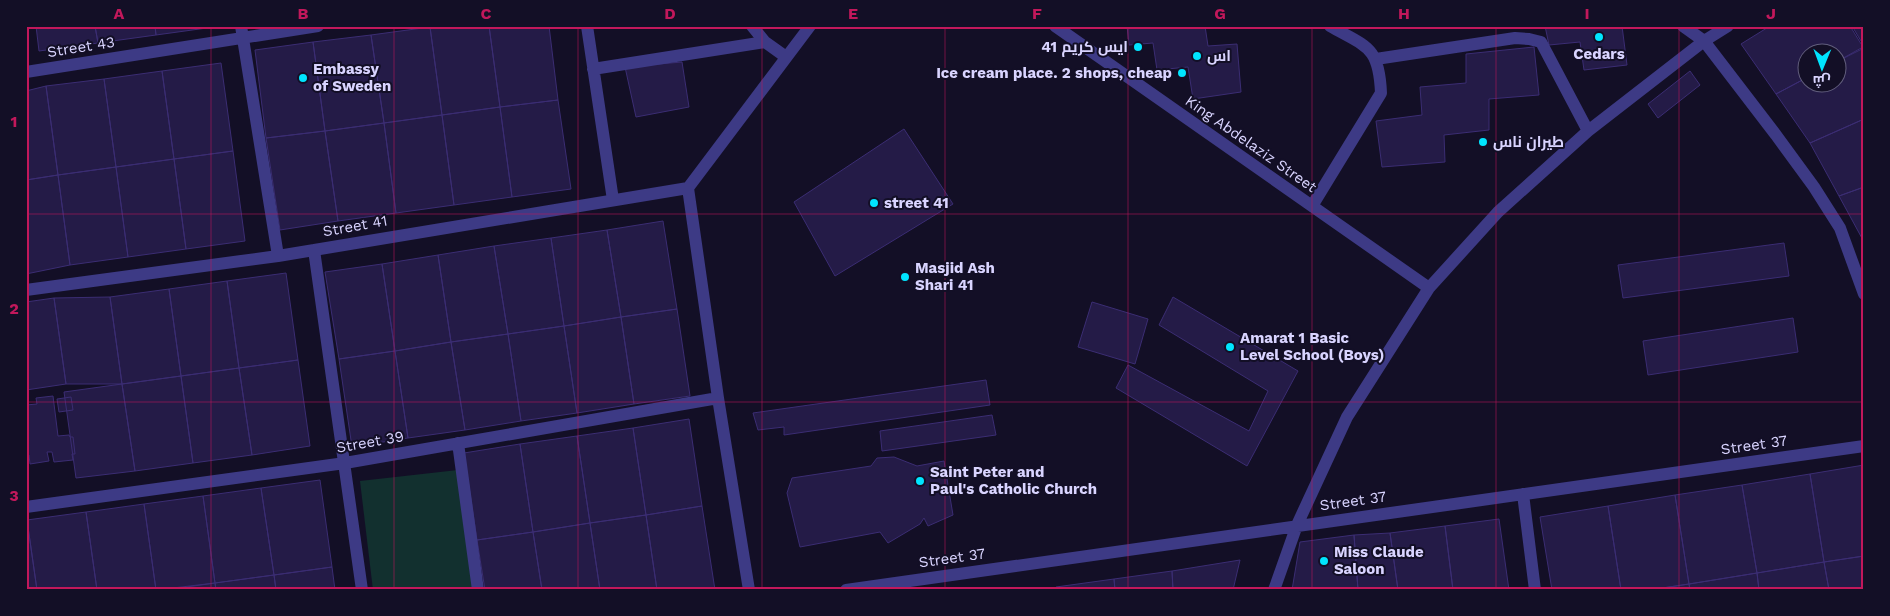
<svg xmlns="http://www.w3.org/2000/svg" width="1890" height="616" viewBox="0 0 1890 616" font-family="'Work Sans',Cairo,sans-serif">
<rect width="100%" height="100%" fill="#130f26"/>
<path fill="#12302f" d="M458,470L474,590H373L360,481Z"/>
<path fill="#241b47" stroke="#3b2d73" d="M36,26H95L98,43L39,51Z
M95,26H155L156,35L98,43Z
M155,26H214V27L156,35Z
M489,26H549L558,100L500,107Z
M489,26L500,107L442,115L430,27Z
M1127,26H1205L1208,46L1237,44L1241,92L1193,99L1188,67L1157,70L1153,43L1129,45Z
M1545,26H1622L1627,65L1584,70L1580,42L1549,45Z
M1770,26H1850L1863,47L1838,61V52H1808V77L1776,94L1741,44Z
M1852,26H1864V46Z
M430,27L442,115L384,123L371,35Z
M371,35L384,123L325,131L313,42Z
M313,42L325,131L266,138L255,50Z
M1534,47L1539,95L1489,99V130L1444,135L1445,162L1382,167L1376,121L1422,115L1420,87L1466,83V54Z
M1864,48V119L1810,143L1776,94L1808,77V82H1838V61Z
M682,62L689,107L636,117L625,67Z
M221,63L233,151L174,159L162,71Z
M162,71L174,159L116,167L104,79Z
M1690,71L1700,85L1658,118L1648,104Z
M104,79L116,167L58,175L46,86Z
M46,86L58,175L26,180V91Z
M558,100L571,189L512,197L500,107Z
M500,107L512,197L454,205L442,115Z
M442,115L454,205L396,213L384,123Z
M1864,119V187L1839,196L1810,143Z
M384,123L396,213L338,221L325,131Z
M904,129L953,204L835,276L794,202Z
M325,131L338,221L280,230L266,138Z
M233,151L245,241L186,249L174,159Z
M174,159L186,249L128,257L116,167Z
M116,167L128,257L70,265L58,175Z
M58,175L70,265L26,274V180Z
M1864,187V242L1839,196Z
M663,221L677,309L621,317L607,230Z
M607,230L621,317L564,326L551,238Z
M551,238L564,326L508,334L494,246Z
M1784,243L1789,276L1623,298L1618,265Z
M494,246L508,334L451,342L438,255Z
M438,255L451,342L395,351L382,264Z
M382,264L395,351L339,359L325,272Z
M286,273L298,360L239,368L227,281Z
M227,281L239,368L181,376L169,289Z
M169,289L181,376L122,384L110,297Z
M110,297L122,384H66L54,298Z
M1173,297L1298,371L1247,466L1116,388L1128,365L1249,431L1268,391L1159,325Z
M54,298L66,384L26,390V302Z
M1092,302L1148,319L1135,364L1078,347Z
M677,309L690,396L634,404L621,317Z
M621,317L634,404L577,413L564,326Z
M1793,318L1798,352L1648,375L1643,341Z
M564,326L577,413L521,421L508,334Z
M508,334L521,421L465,430L451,342Z
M451,342L465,430L408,438L395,351Z
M395,351L408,438L352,447L339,359Z
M298,360L310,446L252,455L239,368Z
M239,368L252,455L193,463L181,376Z
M181,376L193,463L135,471L122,384Z
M986,380L990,405L784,435V427L758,430L753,413Z
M122,384L135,471L76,478L64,392Z
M53,396L58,436L69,435L70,437H73L75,454H72L73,460L54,462L52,452H47L49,461L30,464L29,455H26V405L37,404L36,398Z
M71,397L73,410L59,412L57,399Z
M992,415L996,435L882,451L880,431Z
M689,419L702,506L646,515L633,428Z
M633,428L646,515L590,523L577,436Z
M577,436L590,523L533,532L520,444Z
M520,444L533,532L477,540L464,453Z
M894,457L917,466L944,461L953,515L928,526L924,518L920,524L888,543L880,532L800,547L787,493L792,478L871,466L877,458Z
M1864,465V556L1824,562L1810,474Z
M1810,474L1824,562L1757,573L1742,485Z
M320,480L332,567L274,575L261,488Z
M1742,485L1757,573L1689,584L1675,495Z
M261,488L274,575L215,583L203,496Z
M1675,495L1689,584L1649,590H1621L1608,506Z
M203,496L215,583L156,590L144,504Z
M144,504L156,590H97L86,512Z
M702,506L715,590H657L646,515Z
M1608,506L1621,590H1552L1540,517Z
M86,512L97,590H37L27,520Z
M646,515L657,590H600L590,523Z
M1499,519L1509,590H1453L1445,526Z
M26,520H27L37,590H26Z
M590,523L600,590H542L533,532Z
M1445,526L1453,590H1398L1390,533Z
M533,532L542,590H485L477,540Z
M1390,533L1398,590H1358L1354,535Z
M1354,535L1358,590H1292L1300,542Z
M1864,556V590H1829L1824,562Z
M1240,560L1233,590H1173L1172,571Z
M1824,562L1829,590H1759L1757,573Z
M332,567L335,590H276L274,575Z
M1172,571L1173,590H1115L1114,579Z
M1757,573L1759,590H1690L1689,584Z
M274,575L276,590H216L215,583Z
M1114,579L1115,590H1057L1056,587Z
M215,583L216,590H165Z
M1689,584L1690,590H1649Z"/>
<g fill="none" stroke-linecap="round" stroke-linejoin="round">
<path stroke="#3d3a85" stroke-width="12" d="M241,26L278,256
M587,26L613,200
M752,26L765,42L786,57
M1055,26L1429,288
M1683,26L1704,41L1776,135L1814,187L1840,228L1864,294
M1376,59L1515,38L1529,39L1541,42L1588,131
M593,69L765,42
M26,72L318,26
M1312,206L1381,93C1379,46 1367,47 1330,26
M314,250L362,590
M26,290L278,256L688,188
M458,443L478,590
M1523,494L1535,590
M26,507L345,463L718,398
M749,590L718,398L688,188L810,26
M846,590L1864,446
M1274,590L1297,525L1347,417L1429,288L1498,212L1588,131L1704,41L1728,26"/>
</g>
<path fill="none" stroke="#c2185b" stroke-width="1" stroke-opacity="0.55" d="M211,26V590M394,26V590M578,26V590M762,26V590M945,26V590M1128,26V590M1312,26V590M1496,26V590M1679,26V590M26,214H1864M26,402H1864"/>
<g fill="#00e5ff" stroke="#130f26" stroke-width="2">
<circle cx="1599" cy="37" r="5"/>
<circle cx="1138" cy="47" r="5"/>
<circle cx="1197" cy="56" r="5"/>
<circle cx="1182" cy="73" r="5"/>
<circle cx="303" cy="78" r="5"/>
<circle cx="1483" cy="142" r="5"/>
<circle cx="874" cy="203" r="5"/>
<circle cx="905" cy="277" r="5"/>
<circle cx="1230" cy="347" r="5"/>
<circle cx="920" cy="481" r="5"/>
<circle cx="1324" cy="561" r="5"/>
</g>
<g text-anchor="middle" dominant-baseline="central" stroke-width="4" stroke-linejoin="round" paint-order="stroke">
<g font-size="15" fill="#d9d4ff" stroke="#130f26">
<text transform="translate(81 47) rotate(-9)">Street 43</text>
<text transform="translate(1251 144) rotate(35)">King Abdelaziz Street</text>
<text transform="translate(355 226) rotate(-10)">Street 41</text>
<text transform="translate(370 442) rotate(-10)">Street 39</text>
<text transform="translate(1754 445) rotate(-8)">Street 37</text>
<text transform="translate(1353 501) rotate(-8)">Street 37</text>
<text transform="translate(952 558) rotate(-8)">Street 37</text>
</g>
<g font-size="15" font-weight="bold" fill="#d9d4ff" stroke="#130f26" text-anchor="start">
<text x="1128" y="47" text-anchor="end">41 ايس كريم</text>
<text x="1599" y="54" text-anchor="middle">Cedars</text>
<text x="1207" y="56">اس</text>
<text x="313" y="69">Embassy<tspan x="313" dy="17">of Sweden</tspan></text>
<text x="1172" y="73" text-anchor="end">Ice cream place. 2 shops, cheap</text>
<text x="1493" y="142">طيران ناس</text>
<text x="884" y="203">street 41</text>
<text x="915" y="268">Masjid Ash<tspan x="915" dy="17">Shari 41</tspan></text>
<text x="1240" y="338">Amarat 1 Basic<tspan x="1240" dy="17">Level School (Boys)</tspan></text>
<text x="930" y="472">Saint Peter and<tspan x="930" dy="17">Paul's Catholic Church</tspan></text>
<text x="1334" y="552">Miss Claude<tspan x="1334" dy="17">Saloon</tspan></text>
</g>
</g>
<rect width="1890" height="616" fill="none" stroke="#130f26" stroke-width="55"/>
<g transform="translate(1822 68) rotate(181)"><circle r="24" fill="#130f26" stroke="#625e7d"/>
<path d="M0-4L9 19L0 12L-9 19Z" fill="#00e5ff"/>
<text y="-8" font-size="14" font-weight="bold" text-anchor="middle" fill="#d9d4ff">ش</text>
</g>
<rect x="28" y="28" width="1834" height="560" fill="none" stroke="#c2185b" stroke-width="2"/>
<g font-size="16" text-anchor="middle" font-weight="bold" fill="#c2185b">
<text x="119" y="19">A</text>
<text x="303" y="19">B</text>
<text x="486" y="19">C</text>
<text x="670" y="19">D</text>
<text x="853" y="19">E</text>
<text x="1037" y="19">F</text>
<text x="1220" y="19">G</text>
<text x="1404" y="19">H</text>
<text x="1587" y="19">I</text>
<text x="1771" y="19">J</text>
<text x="14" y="127">1</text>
<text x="14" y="314">2</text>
<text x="14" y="501">3</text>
</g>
</svg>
